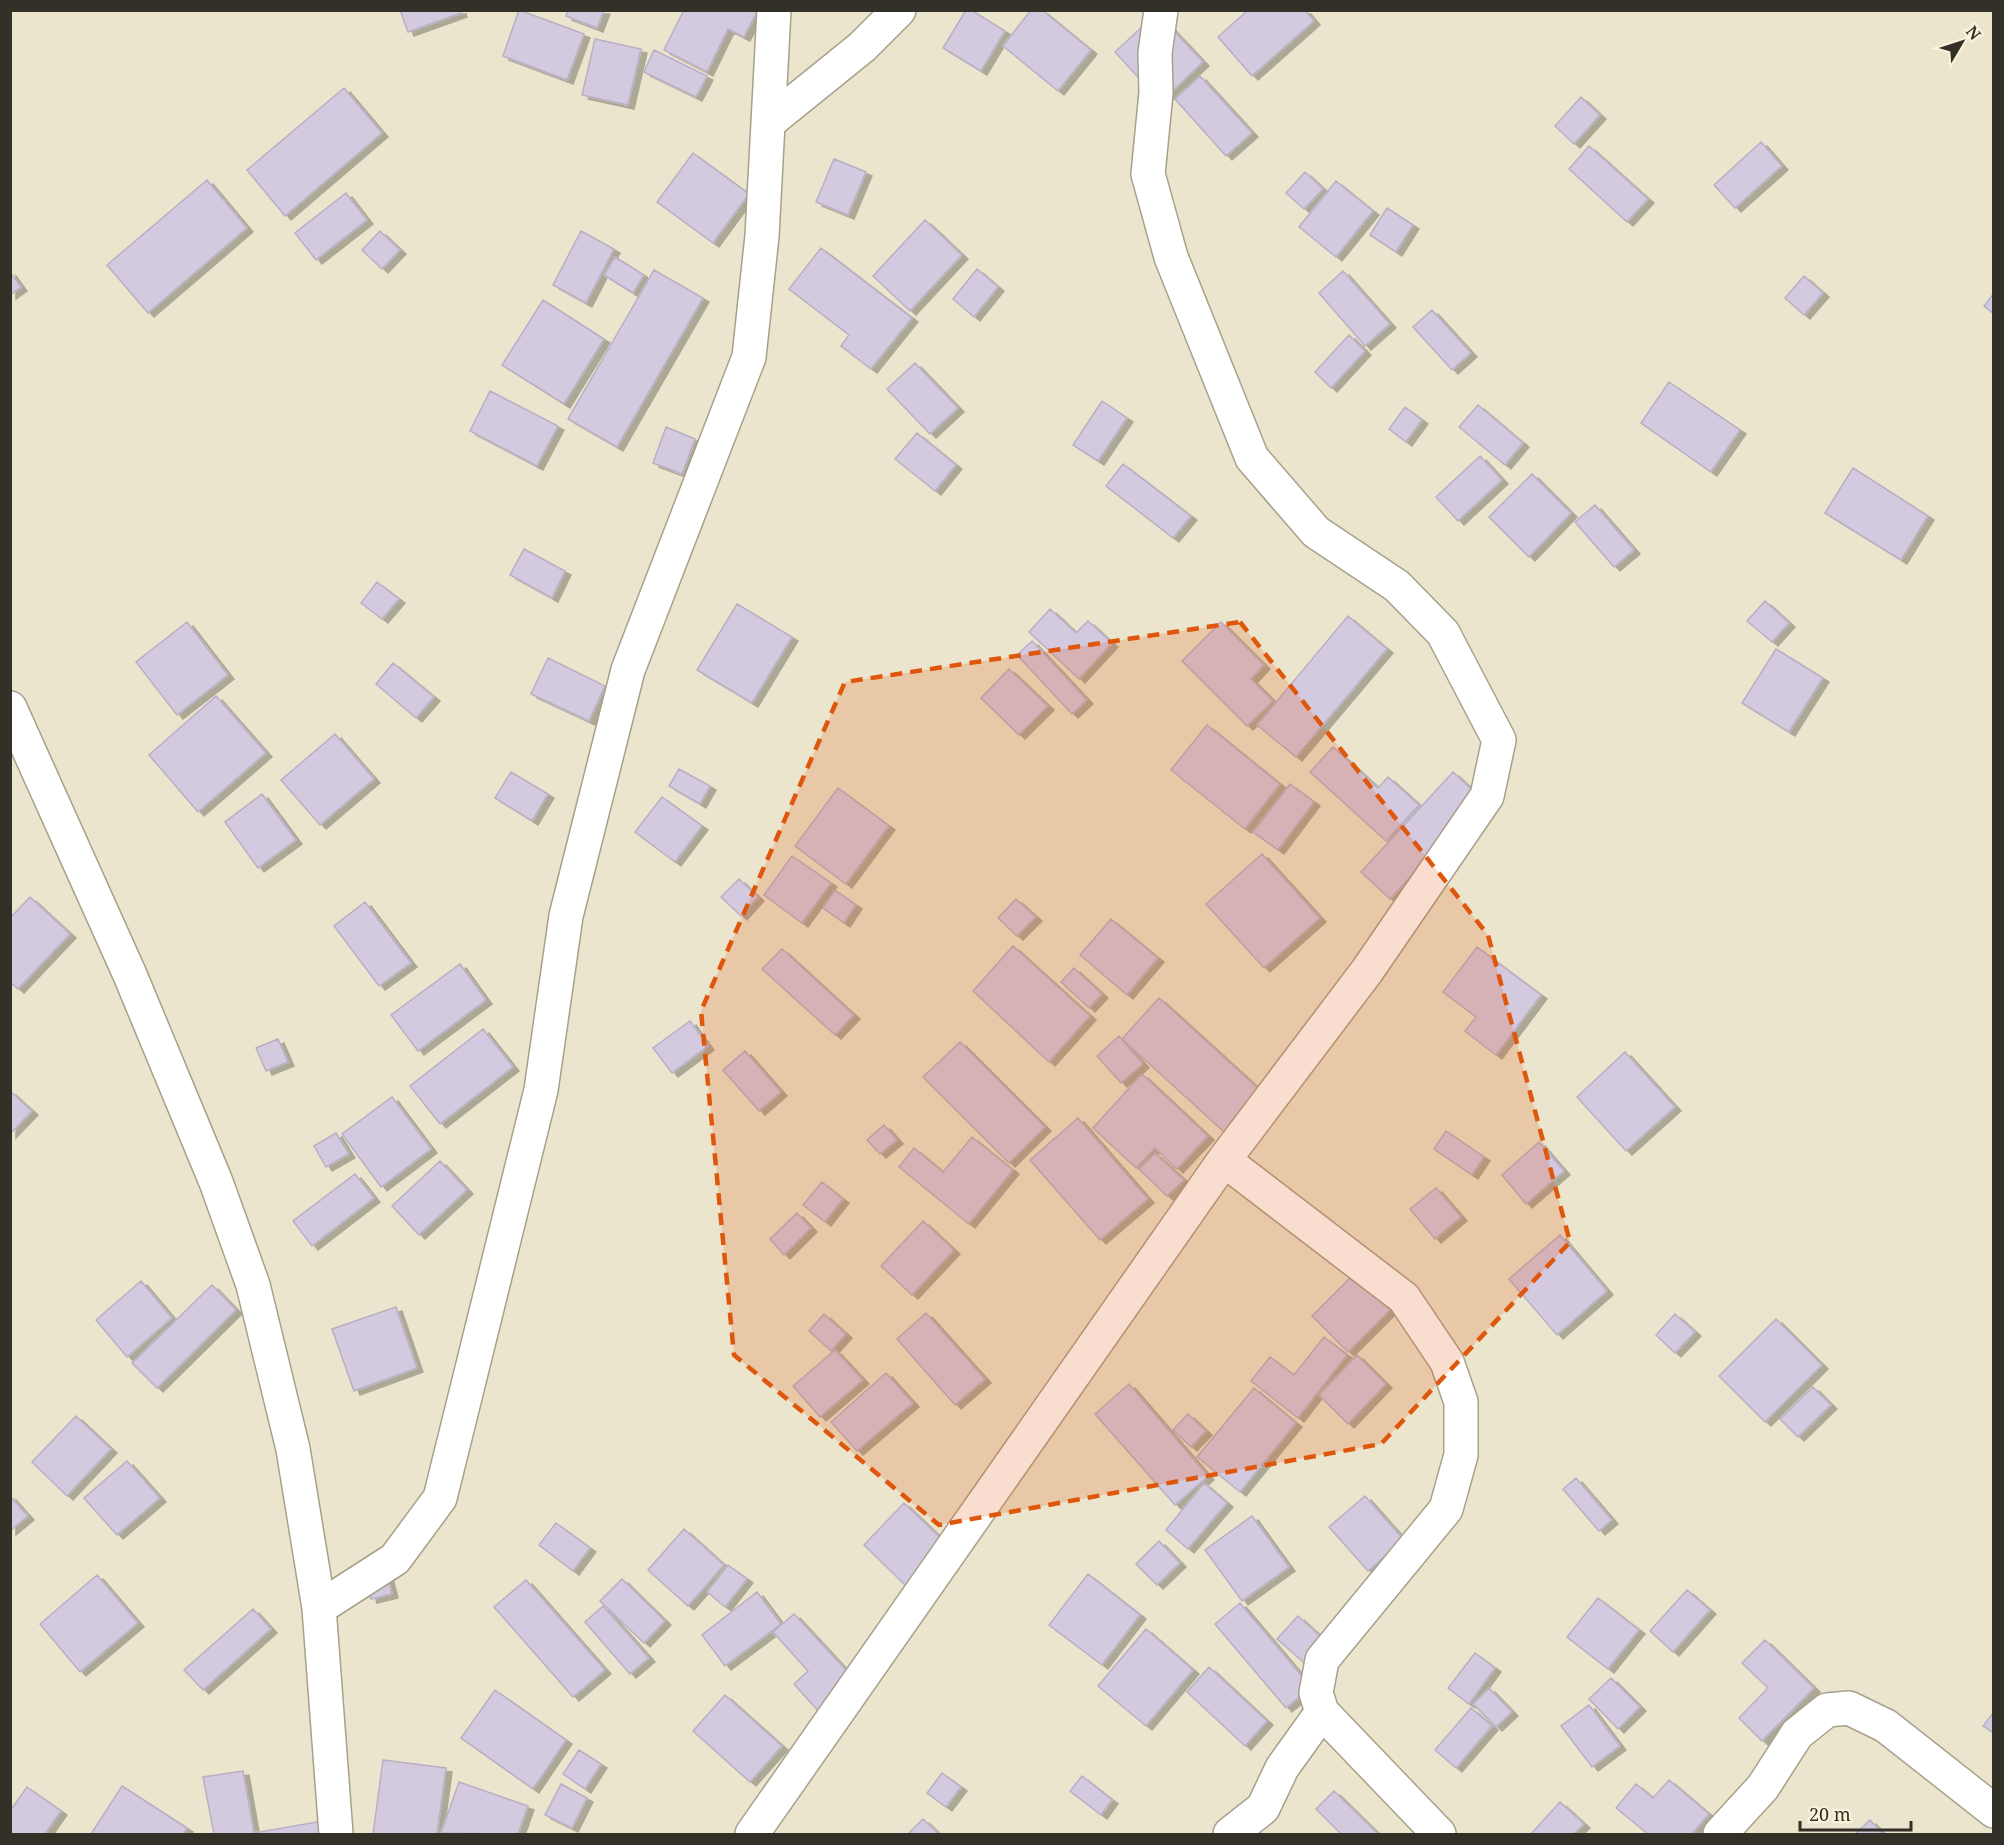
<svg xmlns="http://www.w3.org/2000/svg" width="2004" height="1845" viewBox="0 0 2004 1845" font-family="'Noto Serif',serif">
<defs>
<filter id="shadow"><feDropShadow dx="6" dy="4" stdDeviation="0" flood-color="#0004"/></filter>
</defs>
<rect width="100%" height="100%" fill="#ebe5cd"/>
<path fill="#d4cae0" stroke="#b9afc5" stroke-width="1.5" filter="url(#shadow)" d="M400,10H460L461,13L408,32Z
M519,10L584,34L567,80L503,56Z
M568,10H604L597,28L566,16Z
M684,10H758L744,37L728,29L707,72L664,50Z
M966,10H971L1005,31L981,71L943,48Z
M1031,10H1042L1091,50L1058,91L1003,46Z
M1248,10H1305L1314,21L1252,76L1218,37Z
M1157,13L1203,62L1161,102L1115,52Z
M595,39L641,49L628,105L582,95Z
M654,50L707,76L696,97L644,72Z
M1200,76L1252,133L1226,156L1175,99Z
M344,88L382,133L285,216L247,170Z
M1581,97L1600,115L1574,144L1555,126Z
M1761,142L1782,166L1735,208L1714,185Z
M1589,146L1648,199L1627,222L1569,169Z
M693,153L749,194L713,243L657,202Z
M834,159L866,172L848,215L816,202Z
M1305,172L1323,189L1304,209L1286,193Z
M207,180L247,228L148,313L107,265Z
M1336,181L1373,211L1336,257L1299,227Z
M346,193L367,220L316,260L295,233Z
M1387,208L1413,225L1396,252L1370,235Z
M925,220L962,255L910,311L873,276Z
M380,231L400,250L382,269L362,250Z
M581,231L614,249L586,303L553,285Z
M821,248L912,318L871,369L841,346L849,335L789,289Z
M615,257L644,275L633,293L604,275Z
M977,269L998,287L974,317L953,299Z
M654,270L703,298L617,447L568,419Z
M1343,271L1390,324L1365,346L1319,293Z
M10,272L21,287L10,295Z
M1804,276L1823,293L1804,315L1785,298Z
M1994,293V314L1984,306Z
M543,300L604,339L564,404L502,365Z
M1432,310L1471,353L1452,370L1413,327Z
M1349,335L1365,351L1331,388L1315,372Z
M915,363L958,408L930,434L887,389Z
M1669,382L1740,430L1711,472L1641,423Z
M490,391L558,426L537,466L470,431Z
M1102,401L1127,418L1098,461L1073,445Z
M1478,405L1523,443L1505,465L1459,427Z
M1405,407L1422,420L1406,442L1389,429Z
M666,427L695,439L682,474L653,463Z
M917,433L956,465L935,491L895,459Z
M1480,456L1502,480L1458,521L1436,497Z
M1123,464L1191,516L1173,538L1106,486Z
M1853,468L1928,516L1901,560L1825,513Z
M1532,474L1571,513L1529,557L1489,517Z
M1595,505L1634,550L1614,567L1575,522Z
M524,549L565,571L552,598L510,575Z
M377,582L399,599L382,619L361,603Z
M1765,601L1789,623L1772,642L1747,621Z
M737,604L792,637L752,703L697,670Z
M1050,609L1076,633L1088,621L1112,643L1079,679L1029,632Z
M1348,616L1387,649L1296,757L1257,725Z
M187,622L228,675L177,715L136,662Z
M1221,622L1264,665L1251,679L1273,701L1247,726L1182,661Z
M1032,641L1087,700L1072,714L1017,655Z
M1776,649L1823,678L1789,732L1742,703Z
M548,658L605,686L589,721L531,694Z
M393,663L434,697L416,718L376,684Z
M1009,669L1048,706L1019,735L981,698Z
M216,696L266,753L198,812L149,755Z
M1207,725L1280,784L1245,829L1171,770Z
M335,734L374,779L320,825L281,780Z
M1333,747L1378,788L1388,777L1419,805L1386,841L1310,772Z
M679,769L710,786L700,804L669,786Z
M511,772L548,794L532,821L495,798Z
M1453,772L1482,799L1390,899L1361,872Z
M1290,784L1314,802L1278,850L1253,832Z
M838,788L889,826L846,884L795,846Z
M262,794L296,840L258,868L225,822Z
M662,797L702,826L675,862L635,832Z
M1262,854L1320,918L1264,968L1206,904Z
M792,856L831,883L802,923L764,895Z
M739,879L758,897L741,916L721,897Z
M835,890L856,905L844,923L823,908Z
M30,897L70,934L18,989L10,982V918Z
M1016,899L1036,917L1017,936L998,918Z
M365,902L411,963L379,986L334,926Z
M1111,919L1158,958L1127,995L1080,955Z
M1013,946L1090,1016L1049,1062L973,991Z
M1477,947L1541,995L1496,1055L1465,1031L1476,1017L1443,992Z
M782,949L854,1015L835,1035L762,969Z
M460,964L486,1000L418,1051L391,1015Z
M1074,968L1102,994L1089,1008L1061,982Z
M1159,998L1272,1101L1235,1142L1122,1039Z
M690,1021L708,1046L672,1073L653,1048Z
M483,1029L513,1067L440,1124L410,1086Z
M1119,1036L1143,1064L1121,1083L1097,1056Z
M278,1039L288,1062L266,1071L256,1048Z
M960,1042L1045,1127L1009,1163L923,1077Z
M745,1051L781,1092L759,1111L723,1070Z
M1625,1052L1675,1107L1626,1151L1577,1097Z
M1142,1074L1208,1136L1177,1169L1155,1148L1136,1168L1093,1128Z
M10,1091L32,1111L10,1134Z
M392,1097L431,1149L381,1187L342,1134Z
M1078,1118L1148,1199L1100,1240L1030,1160Z
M884,1125L897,1140L880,1154L867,1140Z
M1446,1131L1484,1157L1472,1175L1434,1149Z
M336,1133L349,1154L326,1167L314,1146Z
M972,1137L1013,1170L969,1224L899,1167L914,1148L943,1172Z
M1539,1142L1564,1171L1526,1204L1502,1175Z
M1155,1153L1184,1180L1167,1196L1139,1169Z
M440,1161L467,1190L419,1235L392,1206Z
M355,1174L374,1198L312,1246L293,1221Z
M822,1182L843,1199L825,1222L803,1205Z
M1436,1188L1461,1217L1435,1239L1410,1209Z
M797,1213L811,1228L784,1255L770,1239Z
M923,1221L954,1250L912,1295L881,1266Z
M1560,1235L1607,1291L1557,1335L1509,1279Z
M1358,1270L1394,1306L1348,1352L1312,1316Z
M141,1281L172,1318L127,1357L96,1320Z
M212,1285L236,1310L157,1388L132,1363Z
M396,1307L417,1368L354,1391L332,1329Z
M926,1313L985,1379L955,1405L897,1339Z
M824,1314L846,1334L831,1351L809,1331Z
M1675,1314L1695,1332L1675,1353L1656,1335Z
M1776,1319L1822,1365L1765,1422L1719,1376Z
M1324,1337L1347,1355L1298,1418L1251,1381L1270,1357L1294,1375Z
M835,1350L863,1380L820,1417L793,1386Z
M1357,1355L1386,1384L1348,1424L1319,1395Z
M886,1373L913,1403L857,1451L831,1422Z
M1129,1384L1208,1476L1175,1505L1095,1414Z
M1813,1387L1831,1405L1798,1437L1780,1419Z
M1254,1388L1296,1423L1240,1492L1197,1457Z
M1188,1414L1206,1431L1191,1447L1173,1430Z
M76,1416L111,1449L67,1496L32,1462Z
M127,1461L160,1498L117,1535L84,1498Z
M1576,1478L1612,1520L1599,1531L1563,1489Z
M1204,1483L1227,1503L1188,1549L1166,1530Z
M10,1496L28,1516L10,1531Z
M1365,1496L1404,1540L1368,1571L1329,1527Z
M904,1503L947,1544L906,1586L864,1545Z
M1252,1516L1289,1567L1242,1601L1205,1550Z
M556,1523L590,1548L573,1571L539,1545Z
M684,1529L724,1565L688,1606L648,1570Z
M1159,1541L1180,1563L1157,1585L1136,1564Z
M382,1556L392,1594L371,1599L361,1561Z
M728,1565L747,1579L725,1607L707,1592Z
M1088,1574L1140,1615L1102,1665L1049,1625Z
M97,1575L138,1623L80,1672L40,1624Z
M622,1579L665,1621L644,1643L600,1601Z
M526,1580L605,1670L573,1697L494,1607Z
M1687,1590L1710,1610L1673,1652L1650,1631Z
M757,1592L781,1624L725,1666L702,1635Z
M1598,1598L1639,1630L1608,1669L1567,1637Z
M1240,1603L1311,1687L1286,1708L1215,1624Z
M603,1606L649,1658L630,1674L585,1622Z
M253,1609L271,1629L203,1690L184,1670Z
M794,1614L854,1679L819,1712L794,1684L808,1671L773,1632Z
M1298,1616L1330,1645L1310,1668L1277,1639Z
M1146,1629L1193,1670L1146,1726L1098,1686Z
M1765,1640L1814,1688L1762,1741L1739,1718L1768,1688L1742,1663Z
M1475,1653L1495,1668L1469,1704L1448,1688Z
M1209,1667L1267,1721L1245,1746L1187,1692Z
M1611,1678L1640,1707L1618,1729L1589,1699Z
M1489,1688L1512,1712L1496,1727L1473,1704Z
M495,1690L566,1740L533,1789L461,1738Z
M725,1695L782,1746L750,1782L693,1731Z
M1589,1705L1620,1746L1592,1767L1561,1726Z
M1471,1708L1492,1726L1456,1768L1435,1750Z
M1994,1712V1733L1983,1726Z
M579,1750L601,1764L585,1789L563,1774Z
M383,1760L446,1768L437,1834H373Z
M243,1771L254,1833L322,1821L325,1834H214L203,1777Z
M942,1773L961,1787L946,1807L927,1793Z
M1082,1776L1112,1800L1101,1815L1070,1791Z
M1669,1780L1709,1814L1692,1834H1648L1616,1808L1636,1784L1653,1798Z
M459,1782L528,1806L518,1834L441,1833Z
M561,1784L587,1798L572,1828L545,1815Z
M122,1786L187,1828L183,1834H91Z
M27,1787L61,1811L45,1834H10V1811Z
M1334,1791L1378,1834H1341L1316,1809Z
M1560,1802L1584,1824L1574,1834H1531Z
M923,1819L939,1834H908Z
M1870,1820L1883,1834H1855Z"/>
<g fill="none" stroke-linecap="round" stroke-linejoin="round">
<defs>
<path id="minor" d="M768,123L862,47L899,10
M10,708L130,975L216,1182L253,1285L293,1449L319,1608L336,1834
M1224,1160L1404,1298L1447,1362L1461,1402V1455L1446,1509L1322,1660L1316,1693L1322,1712L1439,1834
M319,1608L395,1559L440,1498L541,1090L566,916L628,670L749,357L762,236L774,10
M752,1834L1224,1160L1367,971L1487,796L1499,740L1443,633L1397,586L1316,532L1252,458L1171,257L1148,174L1156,93L1155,53L1161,10
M1230,1834L1263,1808L1282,1768L1322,1712
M1720,1834L1763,1787L1797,1734L1827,1710L1849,1708L1886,1726L1994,1811"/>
</defs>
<use href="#minor" stroke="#a7a18b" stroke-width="36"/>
<use href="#minor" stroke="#fff" stroke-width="33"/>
</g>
<path fill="#df570d" fill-opacity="0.2" stroke="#df570d" stroke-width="4.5" stroke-dasharray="12 8" stroke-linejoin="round" d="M1240,622L1488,935L1570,1242L1381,1444L939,1525L734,1355L701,1011L845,682Z"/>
<rect width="2004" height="1845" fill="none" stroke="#323027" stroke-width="24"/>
<g transform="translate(1962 42) rotate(51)" stroke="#f9f3da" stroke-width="4.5" paint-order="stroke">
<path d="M0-4.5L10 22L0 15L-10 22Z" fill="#323027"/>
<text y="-9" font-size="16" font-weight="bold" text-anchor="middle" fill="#323027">N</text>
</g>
<path d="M1800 1821v9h111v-9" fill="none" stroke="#323027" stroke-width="3"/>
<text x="1809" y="1821" font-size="18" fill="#323027" stroke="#f9f3da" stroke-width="4.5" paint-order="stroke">20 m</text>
</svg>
